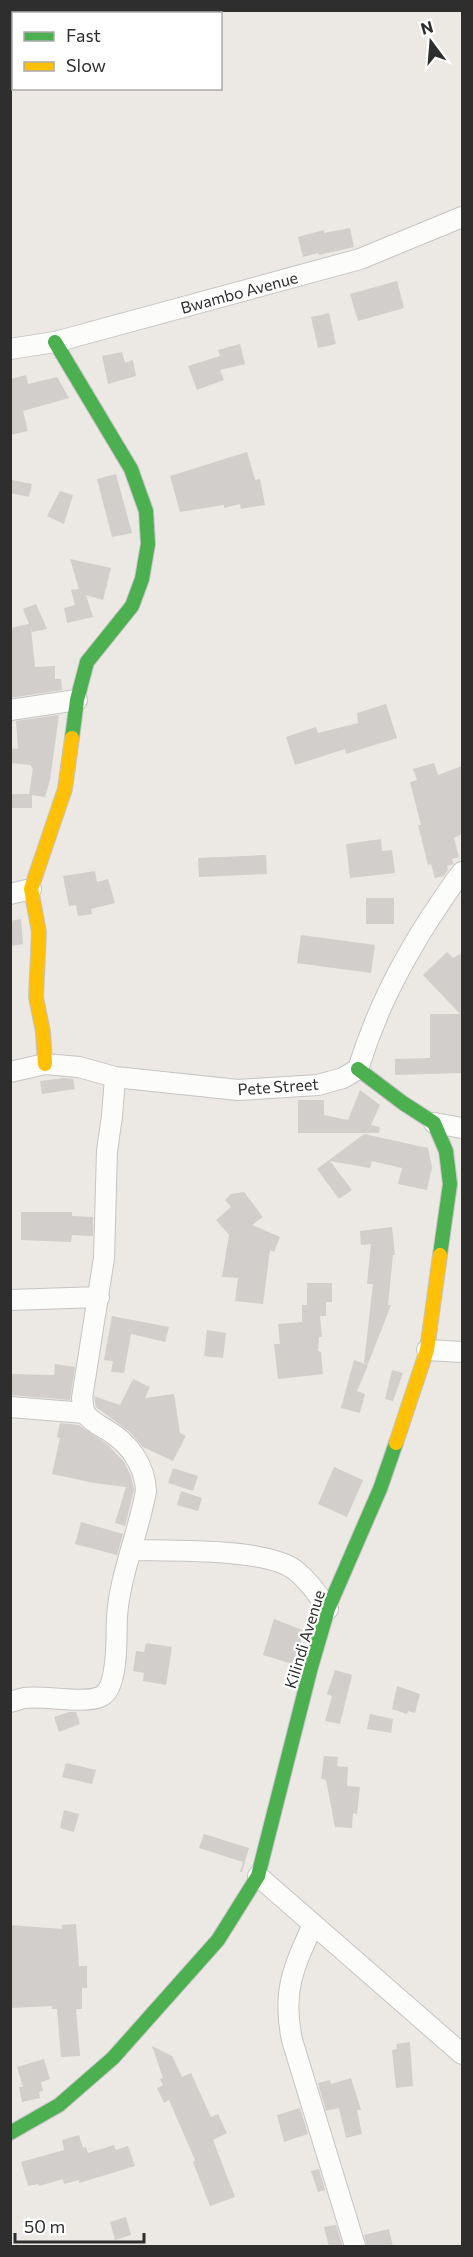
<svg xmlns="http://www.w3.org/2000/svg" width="473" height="2257" viewBox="0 0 473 2257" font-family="Commissioner,sans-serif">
<rect width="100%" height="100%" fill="#ece8e4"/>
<path fill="#d1cecb" d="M350,228L354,247L319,255L318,253L303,257L298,237L324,230V233Z
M397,281L404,308L358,321L350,294Z
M329,313L336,344L318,348L311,317Z
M240,344L245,364L220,370L224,380L197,390L188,366L220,356L218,350Z
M122,352L125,363L133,360L136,376L108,384L102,356Z
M26,375L28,384L57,377L69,398L23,411L28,431L10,435V379Z
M247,452L255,480L260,479L265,505L241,509L240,504L224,508V505L180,512L170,476Z
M116,474L132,533L112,537L97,479Z
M12,480L32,484L29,497L10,493Z
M60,491L73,495L64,524L47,516Z
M70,559L111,568L103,600L86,595L93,617L67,623L64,608L75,605L71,590L79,589Z
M36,604L47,629L32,632L31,628L35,667L55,666V679H61L62,690L10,698V628L29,624L23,609Z
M386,704L397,738L346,754L345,749L295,765L286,737L316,727L318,733L358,723L357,713Z
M59,715L50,780L45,797L32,795V808H10V794H29L33,768L31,767V765L10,763V748L18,749L16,721Z
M434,763L438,775L462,766V834L454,838L459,857L452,859L454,864L447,866L448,870L444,876L435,878L431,864L428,865L418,825H421L410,782L417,780L413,769Z
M381,839L382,851L392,850L395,873L350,878L346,844Z
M266,855L267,874L199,877L198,858Z
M95,871L97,882L108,879L115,903L91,909L92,914L78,916L76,905L69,906L63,876Z
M366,898H394V924H366Z
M21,919L23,944L10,946V921Z
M301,935L375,945L371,973L297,963Z
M447,952L453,958L462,953V1073L395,1075V1059L430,1058V1014H460L423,975Z
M64,1078L73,1079L75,1089L42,1094L40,1081Z
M360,1090L380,1105L371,1125L380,1127L379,1133H298V1100H324V1115L348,1120Z
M364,1134L428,1148L432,1167L427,1190L398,1184L402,1168L372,1161L370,1168L330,1161L352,1190L339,1199L317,1169Z
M244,1192L263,1217L252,1225L280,1237L274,1252L270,1250L263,1304L235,1301L238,1278L222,1277L229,1235L216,1220L231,1207L225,1200L231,1194Z
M21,1212H72V1216L93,1217V1236L72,1235L71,1242L21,1240Z
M392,1227L395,1255H393L388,1305H391L368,1364L364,1363L373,1284H367L371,1244L361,1245L360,1231Z
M307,1283H332V1302H326V1316H320L322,1337H319L318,1351L321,1352L323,1374L278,1379L274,1344H280L278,1324L302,1322V1305H307Z
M112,1316L169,1327L165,1342L131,1334L124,1373L111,1372L113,1361L104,1360Z
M207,1330L226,1333L223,1358L204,1356Z
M354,1360L368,1365L357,1391L365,1394L360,1413L341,1408Z
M55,1364L75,1367L70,1400L10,1395V1374L54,1375Z
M392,1370L403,1373L393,1401L385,1399Z
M133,1379L150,1387L145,1398L174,1394L180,1433L186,1436L173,1461L143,1447L130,1432L96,1407L94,1396L120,1405Z
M60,1423L79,1425L108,1445L124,1462L131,1476L134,1490L125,1526L115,1523L126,1487L94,1483L52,1474L60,1438L57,1437Z
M334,1467L363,1480L347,1517L318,1504Z
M173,1468L198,1476L193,1491L168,1483Z
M181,1491L202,1498L198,1511L177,1505Z
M81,1522L123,1534L117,1555L75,1544Z
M274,1619L305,1631L292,1664L263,1655Z
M146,1643L172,1647L166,1685L143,1681L144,1673L133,1671L136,1651L144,1652Z
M335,1670L352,1675L340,1724L325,1721L332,1696L327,1694Z
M397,1686L420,1694L415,1713L408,1711L407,1714L392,1709Z
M69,1712H76L80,1724L59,1732L54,1717Z
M370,1714L393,1719L391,1733L367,1729Z
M324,1756L338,1757L337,1766L348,1767L347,1786L360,1787L357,1814L353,1813L352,1828L335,1827L326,1780L321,1779Z
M66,1763L96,1770L92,1784L62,1777Z
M64,1810L79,1814L74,1832L60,1828Z
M204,1834L249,1848L242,1872H240L243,1862L199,1848Z
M76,1924L79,1966H87V1988H82V2009H76L80,2056L61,2057L57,2009H52V2006L10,2008V1925L62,1929V1925Z
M410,2042L413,2086L396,2088L392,2050L397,2049L396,2044Z
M152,2046L172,2056L182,2077L191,2073L211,2117L218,2114L227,2133L213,2140L235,2197L210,2206L193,2162L195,2160L169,2100L164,2103L157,2088L163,2085L160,2079L163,2078Z
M44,2059L50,2079L41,2082L43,2091L39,2092L40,2098L22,2102L19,2087H23L17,2067Z
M351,2078L361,2110H357L362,2134L346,2138L339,2108L326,2111L318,2083L330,2080L331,2084Z
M300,2108L308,2134L284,2142L277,2115Z
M79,2135L83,2148L86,2147L88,2153L114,2145L116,2150L128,2146L135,2166L79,2183V2180L64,2184L63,2179L39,2186L38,2184L28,2186L21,2162L64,2150L62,2140Z
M319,2169L325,2190L318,2192L311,2171Z
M126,2217L131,2235L115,2240L110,2222Z
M336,2225L343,2247H329L324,2227Z
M389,2229L393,2247H367L364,2235Z"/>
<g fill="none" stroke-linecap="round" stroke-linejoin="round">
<defs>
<path id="street" d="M10,349L55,342L360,259L462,217
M10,710L77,700
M10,894L31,889
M10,1072L45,1064L79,1067L115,1077L238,1090L318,1085L343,1078L358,1069C376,1012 398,968 430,918C441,902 450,887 462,872
M434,1123L462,1128
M10,1300L99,1297
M427,1350L462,1352
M10,1407L85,1413
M132,1550C171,1551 266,1548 295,1570C309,1581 318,1595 328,1609
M10,1702C15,1701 19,1699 24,1698C44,1695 85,1705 102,1696C119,1686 116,1635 117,1617C119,1578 139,1531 146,1491C145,1465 129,1443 107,1430C100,1426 89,1420 85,1413C83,1409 83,1402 82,1398L104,1258L107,1151L112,1116L115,1077
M258,1876L462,2054
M313,1925C293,1968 282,1992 292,2040L355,2246"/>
<path id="fast" d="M55,342L131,469L146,511L148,544L142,579L132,606L87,662L77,700L72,738
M358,1069L403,1103L434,1123L446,1151L450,1184L440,1255
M10,2133L59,2105L113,2058L218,1940L258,1876L311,1667L328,1609L380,1489L396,1443"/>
<path id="slow" d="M45,1064L43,1032L36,997L39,932L31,889L65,789L72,738
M396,1443L427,1350L440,1255"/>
</defs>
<use href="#street" stroke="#c5c4c5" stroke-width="22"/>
<use href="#fast" stroke="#c5c4c5" stroke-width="16"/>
<use href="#slow" stroke="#c5c4c5" stroke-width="16"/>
<use href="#street" stroke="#fcfcfb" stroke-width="20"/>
<use href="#fast" stroke="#4caf50" stroke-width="14"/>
<use href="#slow" stroke="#ffc107" stroke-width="14"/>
</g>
<g text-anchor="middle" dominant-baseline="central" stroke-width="4.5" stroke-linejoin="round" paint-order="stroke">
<g font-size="16" fill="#2e2e2e" stroke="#fff">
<text transform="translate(239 292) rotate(-15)">Bwambo Avenue</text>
<text transform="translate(278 1086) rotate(-4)">Pete Street</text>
<text transform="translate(304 1639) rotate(-73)">Kilindi Avenue</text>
</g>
</g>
<rect width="473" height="2257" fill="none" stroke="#2e2e2e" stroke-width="24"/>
<rect x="12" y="12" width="210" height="78" fill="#ffffff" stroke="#ababab" stroke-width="1.5"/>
<rect x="24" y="32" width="30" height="9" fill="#4caf50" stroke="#ababab" stroke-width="1.5"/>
<text x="66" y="42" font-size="18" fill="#2e2e2e">Fast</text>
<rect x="24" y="62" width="30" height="9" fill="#ffc107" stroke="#ababab" stroke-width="1.5"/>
<text x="66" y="72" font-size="18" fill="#2e2e2e">Slow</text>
<g transform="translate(431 42) rotate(344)" stroke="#ffffff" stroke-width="4.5" paint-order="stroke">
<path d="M0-4.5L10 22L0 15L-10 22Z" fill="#2e2e2e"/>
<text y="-9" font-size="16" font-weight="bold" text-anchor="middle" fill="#2e2e2e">N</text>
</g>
<path d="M15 2233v9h129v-9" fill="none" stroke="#2e2e2e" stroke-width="3"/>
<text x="24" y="2233" font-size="18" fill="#2e2e2e" stroke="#ffffff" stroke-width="4.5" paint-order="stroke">50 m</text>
</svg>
